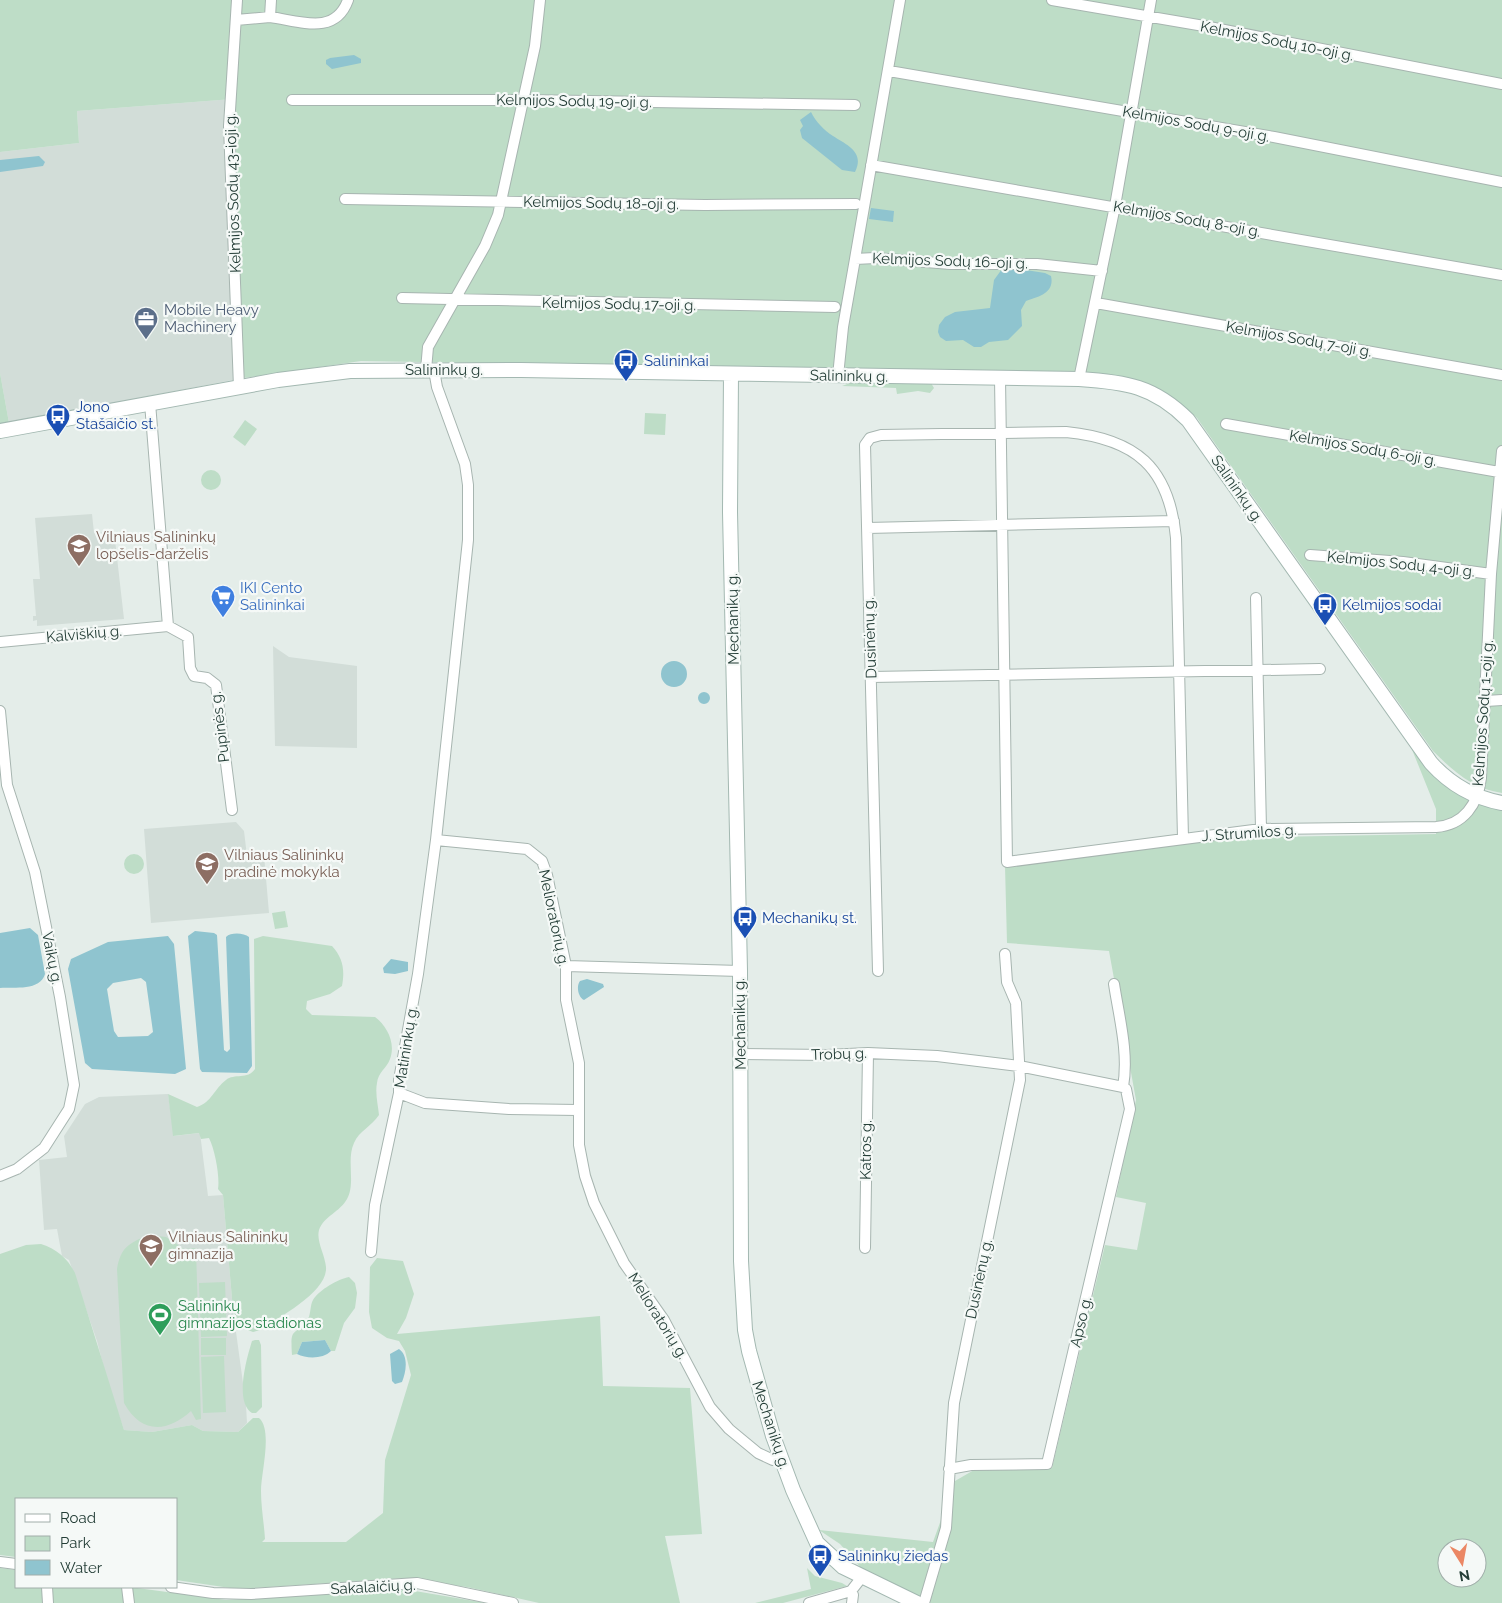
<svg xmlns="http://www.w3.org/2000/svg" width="1502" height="1603" viewBox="0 0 1502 1603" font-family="Raleway,sans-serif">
<rect width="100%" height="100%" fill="#e4ede9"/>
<path fill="#d2ddd8" d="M233,99L243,378L9,423L0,373V152L79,143L77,111Z
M92,514L94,533L114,531L124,619L37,626V620L33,621V616H36L33,579H40L35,518Z
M273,646L289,657L357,666V748L275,746Z
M236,822L244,831L247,856L264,855L269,913L151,923L144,829Z
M168,1094L174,1136L200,1133L208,1196L223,1195L233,1310L246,1405L247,1423L238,1432L203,1431L192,1425L152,1432L124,1430L108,1384L97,1341L69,1260L62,1256L57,1229L44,1230L39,1160L67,1157L64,1136L85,1104L99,1097Z"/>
<path fill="#beddc7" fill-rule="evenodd" d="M0,0H1502V793C1473,789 1453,771 1433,751L1197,418C1162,386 1135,376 1088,373L361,361L243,378L233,99L77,111L79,143L0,152Z
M0,373L9,423L0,424Z
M850,383H931L934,388L930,393L918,391L897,394L896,388L842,386Z
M645,413L666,414L665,435L644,434Z
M245,420L257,429L245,446L233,437Z
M201 480a10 10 0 1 1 20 0a10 10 0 1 1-20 0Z
M1411,747C1441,784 1455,797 1502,808V1603H931L861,1568L840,1544L819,1530L933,1542L955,1481L974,1470L1052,1468L1105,1245L1137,1250L1146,1203L1116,1197L1136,1100L1109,951L1007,943L1005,866L1199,842L1264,837L1436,834V809ZM1447,1548H1477V1578H1447Z
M124 864a10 10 0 1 1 20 0a10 10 0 1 1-20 0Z
M285,911L288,927L275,929L272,913Z
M263,936L332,946C343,958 345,970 342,986L330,994L307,1001L306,1009L312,1015L375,1017C387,1026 396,1043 390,1059C387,1068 378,1072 377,1083C375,1093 378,1105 379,1115C372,1126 359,1131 354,1143C346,1160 356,1183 347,1199C340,1212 324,1216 319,1230C316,1241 325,1255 326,1267C328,1292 279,1317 260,1330L253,1332L240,1327L233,1310L223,1195L218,1189C220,1177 215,1150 209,1138L201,1139L199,1133L173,1136L168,1094L197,1107C212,1102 214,1089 226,1080C234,1073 248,1080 255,1069L254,939Z
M148,1235L166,1237L184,1249L196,1248L201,1419L196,1420L191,1411C167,1433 141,1434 124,1403L117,1269C121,1247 128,1244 148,1235Z
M41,1244C57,1249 68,1259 75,1273L124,1430L152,1432L192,1425L203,1431L238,1432L253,1418H259C273,1430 261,1473 261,1491C261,1507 264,1523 265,1539L262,1542H346L383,1513L385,1460L411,1375L405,1351L399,1341L387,1338L372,1328L369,1312L370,1267L377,1258L403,1261L414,1294L406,1318L397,1334L600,1316L603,1386L690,1388L702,1534L665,1536L680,1603H539L467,1587L405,1578L237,1589L176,1580V1499H16V1557L0,1555V1254L26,1245Z
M349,1277L355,1283L357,1293L355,1308L344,1323L335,1351H331L325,1340L302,1342L297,1354L292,1355C290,1325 294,1338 308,1319C311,1313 310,1305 313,1300C319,1290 338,1279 349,1277Z
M225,1282L227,1336L201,1337L199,1283Z
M201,1338H226V1355H201Z
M255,1340H259L261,1345L262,1407L256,1413H252C234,1402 247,1357 252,1341Z
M224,1356L226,1412L203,1413L201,1357Z
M0,1568L16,1570V1587H130L226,1600L403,1589L486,1603H0Z
M807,1568L815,1576L842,1583L847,1586L783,1603H755L811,1589Z"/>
<path fill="#8fc4cf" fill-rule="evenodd" d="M354,55L361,59V63L332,69L326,64V60L330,58Z
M811,112C816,122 824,130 833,136C847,145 865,152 855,172L842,170L802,138L800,130L803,126L800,120Z
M39,156L45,162L43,166L0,172V160Z
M871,208L894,211L893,222L869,219Z
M1013,268L1045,273L1051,276C1055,293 1038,297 1026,301L1021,310L1022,326L1008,340L989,342L981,347H974L963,340L946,341L940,337L938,332L939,325L945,317L955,312L990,308L994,280L1002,269Z
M661 674a13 13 0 1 1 26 0a13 13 0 1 1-26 0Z
M698 698a6 6 0 1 1 12 0a6 6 0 1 1-12 0Z
M30,928L38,935L45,974C40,991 15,987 0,988V933Z
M195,931L214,933L217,935L224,1050L227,1052L230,1049L226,937C231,932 244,933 249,937L252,1066L247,1073L202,1072L200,1069L188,936Z
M168,936L174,944L186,1069L175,1074L92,1069L85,1063L68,969L71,959L108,942ZM141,978L146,982L153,1032L148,1036L118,1037L114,1031L107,989L113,983Z
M391,959L408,962V971L395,974L384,973L383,968Z
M587,979L603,984L604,987L584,1000C578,997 576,986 580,981Z
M325,1340L331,1351C323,1359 307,1359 297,1354L302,1342Z
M399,1349C409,1356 406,1372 402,1382L395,1384L392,1381L390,1354Z"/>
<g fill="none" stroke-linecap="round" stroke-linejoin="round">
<defs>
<path id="street" d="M237,0L229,126L239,387
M1052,0L1204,26L1502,84
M270,17C300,21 335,36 348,0
M236,20L270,17L271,0
M889,71L1274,137L1502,182
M292,100H523L855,105
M871,165L1502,275
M345,199L705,205L856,204
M855,259L900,0
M402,298L835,307
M1096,303L1502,375
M426,370L428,347L485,246L498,215L535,46L540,0
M434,370L437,387L465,464L468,485V540L436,840L527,849L542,861L547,875L566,966V1000L579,1063V1145L585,1176L594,1203L624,1263L664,1320L710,1407L729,1429L758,1453L773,1460H781
M838,376L843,327L855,259L875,258L951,264H1037L1102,271
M1000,378L1007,862L1261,829L1436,827C1464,825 1478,804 1481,778L1491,574L1502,451
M1079,379L1115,206L1151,0
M150,403L168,626L188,637L190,668L194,676L207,678L216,685L232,810
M1226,424L1499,472
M867,528L1174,521
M1310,555L1403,562L1491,574
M1256,598L1261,829
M0,642L168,626
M871,677L1320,669
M1486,701L1502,700
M0,711L7,785L35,872L60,997L74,1085L69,1109L44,1148L17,1169L0,1176
M566,966L740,971
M878,971L865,445L870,438L881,435L1066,432C1136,439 1169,467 1176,538L1183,838
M1114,984C1119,1017 1129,1053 1123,1087
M741,1054L827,1055L868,1053L937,1056L1019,1066L1123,1087L1126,1089L1130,1109L1047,1464L971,1465L949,1469
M399,1093L425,1103L509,1109L578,1110
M865,1248L868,1053
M371,1252L375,1205L399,1093V1080L418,974L436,840
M0,1562L16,1564
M47,1587L48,1603
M127,1587L129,1603
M171,1587L213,1593L251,1594L417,1583L513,1603
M809,1603L851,1591
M852,1603L853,1595L851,1591L862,1577
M924,1603L946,1528L954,1403L1020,1080L1016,1003L1007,982L1005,954"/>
<path id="secondary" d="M731,374L730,512L740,971L741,1261L745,1330L749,1351L773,1436L793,1490L817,1543L843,1567L917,1603
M0,431L278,380L350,371L521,370L1079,379C1126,382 1154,386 1188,420L1431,763C1450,784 1474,798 1502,803"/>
</defs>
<use href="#street" stroke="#a7b5b0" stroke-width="12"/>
<use href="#secondary" stroke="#a3b8b1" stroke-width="16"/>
<use href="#street" stroke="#fff" stroke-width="10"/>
<use href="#secondary" stroke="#fff" stroke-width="14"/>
</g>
<defs>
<symbol id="office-pin" viewBox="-11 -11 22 30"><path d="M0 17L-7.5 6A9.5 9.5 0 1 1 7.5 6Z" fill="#5c6f8a" stroke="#f5f9f7"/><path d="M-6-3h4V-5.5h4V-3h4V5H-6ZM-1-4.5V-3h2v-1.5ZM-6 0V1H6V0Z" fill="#fff"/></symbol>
<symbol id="bus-pin" viewBox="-11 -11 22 30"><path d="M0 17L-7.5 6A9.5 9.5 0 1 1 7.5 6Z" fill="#1a4fb4" stroke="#f5f9f7"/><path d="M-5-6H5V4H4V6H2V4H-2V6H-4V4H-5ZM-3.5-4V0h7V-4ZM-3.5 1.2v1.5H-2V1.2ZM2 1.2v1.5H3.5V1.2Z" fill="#fff"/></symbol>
<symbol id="school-pin" viewBox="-11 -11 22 30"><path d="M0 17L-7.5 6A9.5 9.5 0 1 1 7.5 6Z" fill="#8d6e63" stroke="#f5f9f7"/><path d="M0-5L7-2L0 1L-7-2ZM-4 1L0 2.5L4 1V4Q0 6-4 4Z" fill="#fff"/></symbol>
<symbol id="supermarket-pin" viewBox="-11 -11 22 30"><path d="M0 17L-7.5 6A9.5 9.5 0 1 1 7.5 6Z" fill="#3f7fe0" stroke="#f5f9f7"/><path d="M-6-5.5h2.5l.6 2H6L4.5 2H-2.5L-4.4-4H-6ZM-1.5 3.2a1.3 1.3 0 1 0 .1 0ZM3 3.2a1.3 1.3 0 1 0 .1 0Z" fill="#fff"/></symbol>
<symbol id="stadium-pin" viewBox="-11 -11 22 30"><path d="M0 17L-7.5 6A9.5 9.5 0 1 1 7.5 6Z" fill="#2e9e5b" stroke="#f5f9f7"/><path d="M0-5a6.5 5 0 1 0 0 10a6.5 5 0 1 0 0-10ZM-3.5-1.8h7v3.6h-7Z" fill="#fff"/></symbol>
</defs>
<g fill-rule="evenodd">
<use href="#office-pin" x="132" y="305" width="28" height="38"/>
<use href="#bus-pin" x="612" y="347" width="28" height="38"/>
<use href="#bus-pin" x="44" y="402" width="28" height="38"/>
<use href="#school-pin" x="65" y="532" width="28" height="38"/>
<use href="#supermarket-pin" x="209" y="583" width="28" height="38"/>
<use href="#bus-pin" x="1311" y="591" width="28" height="38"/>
<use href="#school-pin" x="193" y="850" width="28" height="38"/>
<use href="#bus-pin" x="731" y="904" width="28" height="38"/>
<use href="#school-pin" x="137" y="1232" width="28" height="38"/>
<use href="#stadium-pin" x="146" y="1301" width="28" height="38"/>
<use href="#bus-pin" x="806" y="1542" width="28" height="38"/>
</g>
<g text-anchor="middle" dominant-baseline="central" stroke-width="4.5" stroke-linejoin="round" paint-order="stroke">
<g font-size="15" fill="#243e37" stroke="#f5f9f7">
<text transform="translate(1277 41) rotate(11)">Kelmijos Sodų 10-oji g.</text>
<text transform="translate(574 101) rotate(1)">Kelmijos Sodų 19-oji g.</text>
<text transform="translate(1196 124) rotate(10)">Kelmijos Sodų 9-oji g.</text>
<text transform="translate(233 193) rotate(-92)">Kelmijos Sodų 43-ioji g.</text>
<text transform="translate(601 203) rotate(1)">Kelmijos Sodų 18-oji g.</text>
<text transform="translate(1187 219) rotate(10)">Kelmijos Sodų 8-oji g.</text>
<text transform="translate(950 261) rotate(2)">Kelmijos Sodų 16-oji g.</text>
<text transform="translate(619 304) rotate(1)">Kelmijos Sodų 17-oji g.</text>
<text transform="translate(1299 339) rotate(10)">Kelmijos Sodų 7-oji g.</text>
<text x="444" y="370">Salininkų g.</text>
<text transform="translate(849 376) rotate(1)">Salininkų g.</text>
<text transform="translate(1363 448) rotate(10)">Kelmijos Sodų 6-oji g.</text>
<text transform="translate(1237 489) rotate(55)">Salininkų g.</text>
<text transform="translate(1401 564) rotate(6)">Kelmijos Sodų 4-oji g.</text>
<text transform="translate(733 619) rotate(-91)">Mechanikų g.</text>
<text transform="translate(84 634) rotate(-5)">Kalviškių g.</text>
<text transform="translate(870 638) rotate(-92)">Dusinėnų g.</text>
<text transform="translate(1483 713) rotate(-86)">Kelmijos Sodų 1-oji g.</text>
<text transform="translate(220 727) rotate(-97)">Pupinės g.</text>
<text transform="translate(1249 833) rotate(-4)">J. Strumilos g.</text>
<text transform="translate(554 918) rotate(78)">Melioratorių g.</text>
<text transform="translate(52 958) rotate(79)">Vaikų g.</text>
<text transform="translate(740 1024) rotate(-91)">Mechanikų g.</text>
<text transform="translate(406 1047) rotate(-81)">Matininkų g.</text>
<text transform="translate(839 1054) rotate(-2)">Trobų g.</text>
<text transform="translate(866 1150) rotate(-89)">Katros g.</text>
<text transform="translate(979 1279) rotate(-78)">Dusinėnų g.</text>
<text transform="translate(658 1316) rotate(58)">Melioratorių g.</text>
<text transform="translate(1081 1322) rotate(-77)">Apso g.</text>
<text transform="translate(771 1425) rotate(72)">Mechanikų g.</text>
<text transform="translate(373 1587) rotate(-3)">Sakalaičių g.</text>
</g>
<g font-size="15" fill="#4e5e75" stroke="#f5f9f7" text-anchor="start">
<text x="164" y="310">Mobile Heavy<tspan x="164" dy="17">Machinery</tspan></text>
</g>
<g font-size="15" fill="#164399" stroke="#f5f9f7" text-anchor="start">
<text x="644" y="361">Salininkai</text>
<text x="76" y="407">Jono<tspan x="76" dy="17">Stašaičio st.</tspan></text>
<text x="1342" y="605">Kelmijos sodai</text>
<text x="762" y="918">Mechanikų st.</text>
<text x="838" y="1556">Salininkų žiedas</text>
</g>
<g font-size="15" fill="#785e54" stroke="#f5f9f7" text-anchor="start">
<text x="96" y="537">Vilniaus Salininkų<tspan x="96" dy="17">lopšelis-darželis</tspan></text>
<text x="224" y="855">Vilniaus Salininkų<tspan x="224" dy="17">pradinė mokykla</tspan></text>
<text x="168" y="1237">Vilniaus Salininkų<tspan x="168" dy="17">gimnazija</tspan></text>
</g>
<g font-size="15" fill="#366cbe" stroke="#f5f9f7" text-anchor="start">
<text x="240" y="588">IKI Cento<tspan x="240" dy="17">Salininkai</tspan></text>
</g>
<g font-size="15" fill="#27864d" stroke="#f5f9f7" text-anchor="start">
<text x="178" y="1306">Salininkų<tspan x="178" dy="17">gimnazijos stadionas</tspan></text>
</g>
</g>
<rect x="15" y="1498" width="162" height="90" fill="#f5f9f7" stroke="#a1aeaa"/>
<rect x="25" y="1514" width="25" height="8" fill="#ffffff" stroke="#a1aeaa"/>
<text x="60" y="1523" font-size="15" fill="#243e37">Road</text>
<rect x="25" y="1536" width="25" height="15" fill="#beddc7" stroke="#a1aeaa"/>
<text x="60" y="1548" font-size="15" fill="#243e37">Park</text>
<rect x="25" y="1560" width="25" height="15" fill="#8fc4cf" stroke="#a1aeaa"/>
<text x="60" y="1573" font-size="15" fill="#243e37">Water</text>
<g transform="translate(1462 1563) rotate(169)"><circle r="24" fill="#f5f9f7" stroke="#a1aeaa"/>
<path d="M0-4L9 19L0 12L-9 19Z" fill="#eb8764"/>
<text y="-8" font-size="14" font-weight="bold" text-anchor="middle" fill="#243e37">N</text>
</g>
</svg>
